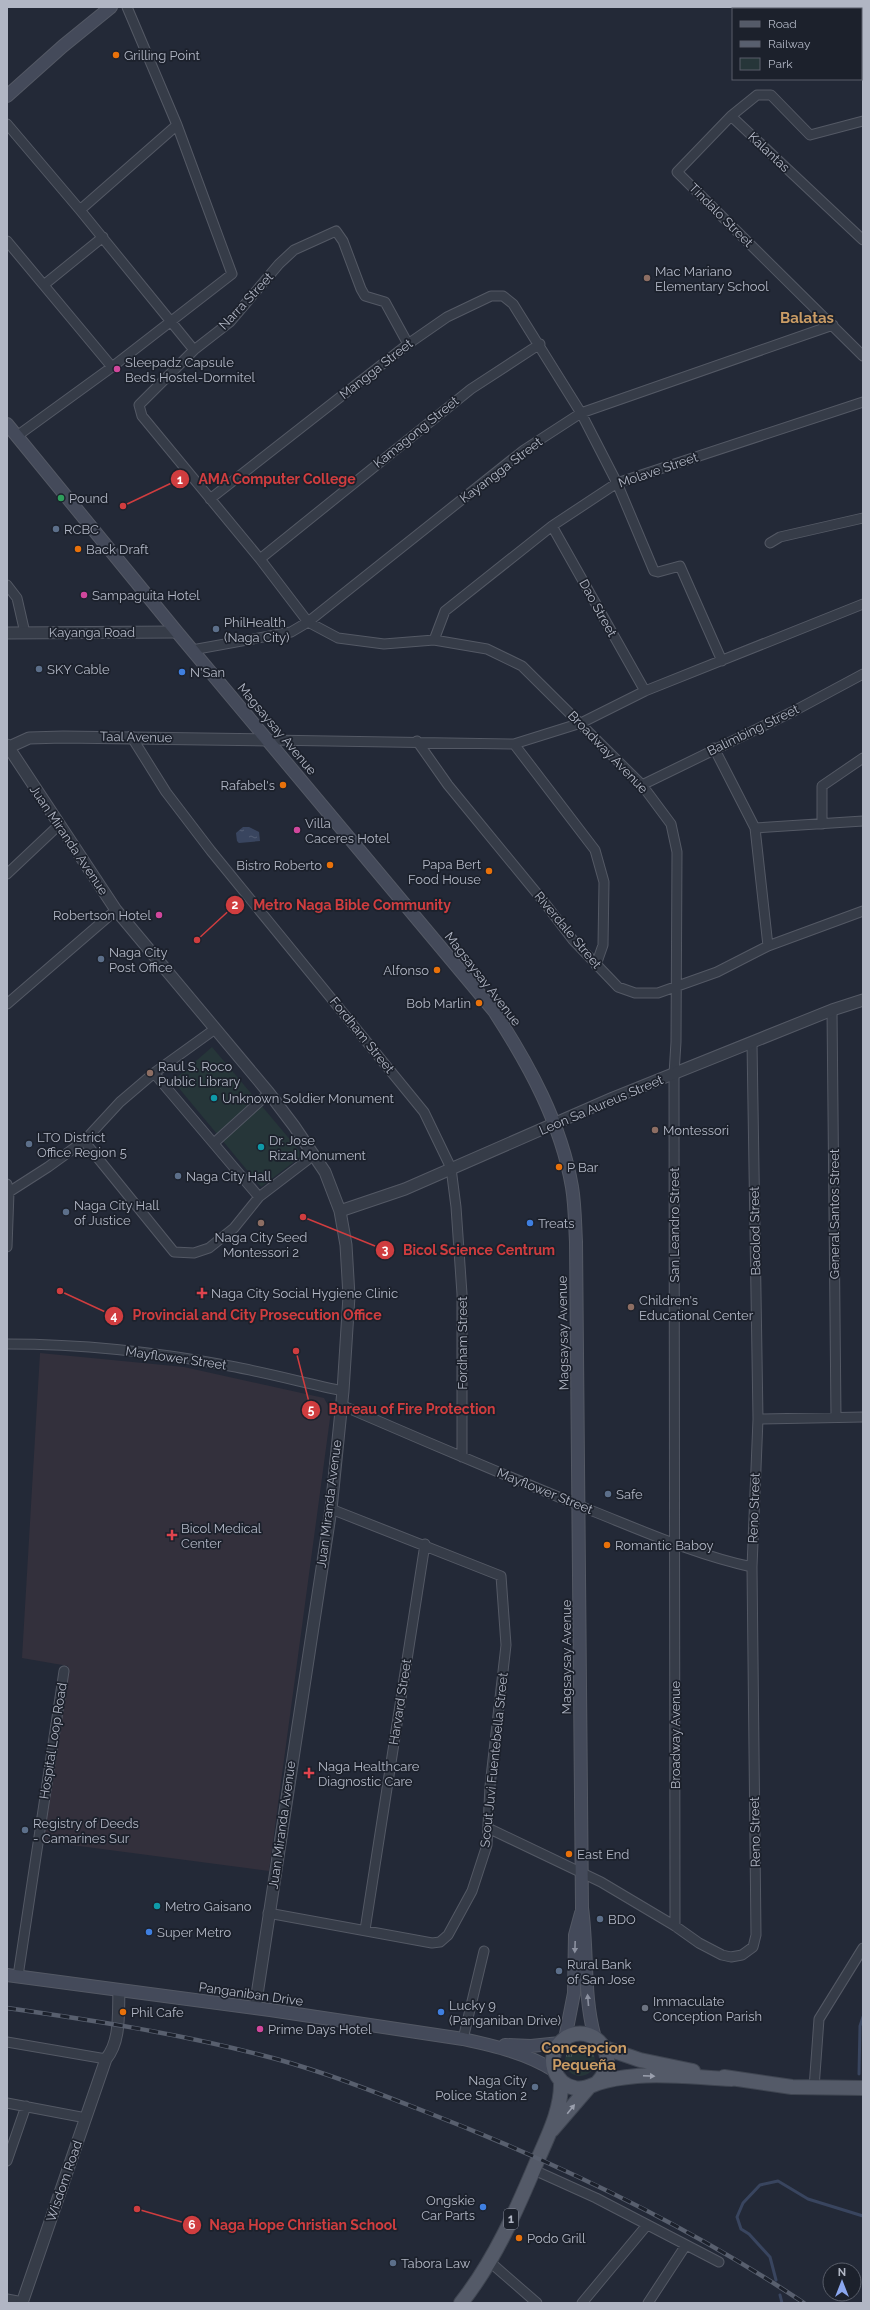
<svg xmlns="http://www.w3.org/2000/svg" width="870" height="2310" viewBox="0 0 870 2310" font-family="Raleway,sans-serif">
<defs>
<pattern id="grass-tufts" width="24" height="20" patternUnits="userSpaceOnUse"><rect width="24" height="20" fill="#263639"/><path d="M3 7l-1-3M5 7V3M7 7l1-3M15 17l-1-3M17 17v-4M19 17l1-3" fill="none" stroke="#435154"/></pattern>
<pattern id="water-ripples" width="26" height="14" patternUnits="userSpaceOnUse"><rect width="26" height="14" fill="#39455f"/><path d="M2 4q2-2 4 0t4 0M15 11q2-2 4 0t4 0" fill="none" stroke="#535e74"/></pattern>
</defs>
<rect width="100%" height="100%" fill="#232937"/>
<path fill="#33303c" d="M40,1353L184,1367L324,1398L331,1411L269,1871L41,1841L68,1666L22,1658Z"/>
<path fill="url(#grass-tufts)" d="M565 2061a15 15 0 1 1 30 0a15 15 0 1 1-30 0Z"/>
<path fill="#263639" d="M212,1047L303,1155L261,1187L173,1081Z"/>
<path fill="url(#water-ripples)" d="M243,827H249L259,832L260,841L239,843L237,841L236,833Z"/>
<g fill="none" stroke-linecap="round" stroke-linejoin="round">
<path stroke="#39455f" stroke-width="3" d="M859,2074L860,2026L863,2017
M776,2280L770,2257L749,2234L741,2229L737,2217L743,2203L760,2185L778,2181L808,2199L863,2216
M780,2295L782,2303"/>
<defs>
<path id="minor" d="M731,116L863,240
M863,121L810,135L771,95H757L731,116L677,172L863,356
M7,124L80,210L194,350
M80,210L177,125
M7,241L112,367
M45,284L103,237
M408,344L385,302L365,296L361,289L343,241L336,231L294,250L279,264L230,322L194,350L139,405L142,416L260,559L308,622L338,638L384,644L434,640L487,649L522,666L642,785L671,824L677,852L676,1042L674,1074L675,1926
M17,436L112,367L232,274L177,125L127,7
M210,499L408,344L447,317L491,296H503L513,304L581,413L617,483L654,571L658,572L680,566L722,661
M552,526L645,691
M770,543L780,537L863,518
M260,559L471,389L540,344
M7,585L17,598L25,633
M434,640L445,611L552,526L617,483L863,402
M192,650L291,632L308,622L524,450L581,413L833,325
M131,736L166,792L211,851L424,1112L451,1168L456,1207L462,1294V1457
M268,740L514,744L581,723L645,691L863,604
M417,741L448,785L544,902L573,940L618,987L635,993H658L717,972L768,946L863,911
M514,744L595,850L604,882L603,945L596,965
M714,748L755,828L768,946
M642,785L794,711L863,674
M822,824V786L863,758
M755,828L863,821
M7,874L59,825
M7,1004L116,910
M832,1010L836,1417
M215,1029L154,1073L259,1197
M84,1141L174,1252L194,1253L209,1248L234,1228L259,1197L314,1155
M214,1143L269,1093
M7,1184L9,1192L7,1247
M9,1192L48,1167L84,1141L120,1102L154,1073
M7,1344C81,1344 157,1352 230,1366C268,1373 305,1383 343,1391
M341,1405C424,1441 507,1476 590,1510C643,1531 696,1555 752,1567
M758,1419L863,1417
M490,1829L601,1882L675,1926L699,1943L722,1955L731,1957L742,1955L753,1947L756,1935L752,1567L758,1419L752,1043
M268,1913L432,1943L440,1942L448,1935L472,1891L487,1845L490,1786L506,1645L501,1576L331,1509
M365,1930L425,1544
M18,1976L64,1671
M463,2039L484,1951
M7,2042L106,2059
M814,2088L819,2019L863,1948
M7,2103L86,2118
M7,2161L26,2106
M534,2170L596,2198L719,2262
M490,2262L537,2303
M7,2299L23,2302
M582,2303L647,2225
M648,2303L686,2245"/>
<path id="tertiary" d="M7,633L177,632
M7,745L116,910L269,1093L294,1126L325,1172L340,1211L346,1245L349,1296L343,1391L331,1509L255,2008
M7,748L29,738L63,737L268,740
M340,1211L405,1189L613,1098L832,1010L863,1000
M22,2303L106,2059C121,2041 118,2013 119,1991"/>
<path id="secondary" d="M7,96L63,46L111,7
M7,424L177,632L494,1011C529,1065 561,1123 572,1187C575,1205 575,1224 576,1242L582,1908C588,1952 583,1996 595,2038
M7,1975L270,2010L463,2039C495,2046 526,2053 555,2071
M565,2039L574,1993L575,1935L581,1913
M505,2045L531,2046L560,2043"/>
<path id="primary" d="M605,2048L640,2060L693,2071
M724,2077L792,2087L863,2088
M597,2083C627,2052 584,2016 560,2043C546,2058 554,2084 575,2088C584,2090 590,2086 598,2083C610,2079 625,2077 637,2076C668,2073 701,2078 732,2079
M552,2130L589,2087
M461,2303C495,2260 517,2209 538,2159C549,2134 562,2108 561,2081"/>
</defs>
<use href="#minor" stroke="#545965" stroke-width="11"/>
<use href="#tertiary" stroke="#545965" stroke-width="13"/>
<use href="#secondary" stroke="#545965" stroke-width="14"/>
<use href="#primary" stroke="#3f4551" stroke-width="16"/>
<use href="#minor" stroke="#363c48" stroke-width="9"/>
<use href="#tertiary" stroke="#363c48" stroke-width="11"/>
<use href="#secondary" stroke="#444a5a" stroke-width="12"/>
<use href="#primary" stroke="#545a68" stroke-width="14"/>
<defs>
<path id="rail" d="M7,2008C91,2020 175,2033 257,2054C311,2067 364,2088 416,2108C551,2160 683,2222 804,2303"/>
</defs>
<use href="#rail" stroke="#585f6e" stroke-width="4.5"/>
<use href="#rail" stroke="#1c212c" stroke-width="3" stroke-dasharray="9" stroke-linecap="butt"/>
</g>
<defs><path id="oneway-solid" d="M-6-.8H1V-3.2L6.5 0L1 3.2V.8H-6Z"/></defs>
<g fill="#8b909f">
<use href="#oneway-solid" transform="translate(575 1947) rotate(92)"/>
<use href="#oneway-solid" transform="translate(588 2000) rotate(-95)"/>
</g>
<g fill="#9a9fad">
<use href="#oneway-solid" transform="translate(649 2076) rotate(2)"/>
<use href="#oneway-solid" transform="translate(571 2109) rotate(-51)"/>
</g>
<g fill="#e8710a" stroke="#1c212c" stroke-width="1.5">
<circle cx="116" cy="55" r="4"/>
<circle cx="78" cy="549" r="4"/>
<circle cx="283" cy="785" r="4"/>
<circle cx="330" cy="865" r="4"/>
<circle cx="489" cy="871" r="4"/>
<circle cx="437" cy="970" r="4"/>
<circle cx="479" cy="1003" r="4"/>
<circle cx="559" cy="1167" r="4"/>
<circle cx="607" cy="1545" r="4"/>
<circle cx="569" cy="1854" r="4"/>
<circle cx="123" cy="2012" r="4"/>
<circle cx="519" cy="2238" r="4"/>
</g>
<g fill="#8d6e63" stroke="#1c212c" stroke-width="1.5">
<circle cx="647" cy="278" r="4"/>
<circle cx="150" cy="1073" r="4"/>
<circle cx="655" cy="1130" r="4"/>
<circle cx="261" cy="1223" r="4"/>
<circle cx="631" cy="1307" r="4"/>
</g>
<g fill="#d1479c" stroke="#1c212c" stroke-width="1.5">
<circle cx="117" cy="369" r="4"/>
<circle cx="84" cy="595" r="4"/>
<circle cx="297" cy="830" r="4"/>
<circle cx="159" cy="915" r="4"/>
<circle cx="260" cy="2029" r="4"/>
</g>
<circle fill="#2e9e5b" stroke="#1c212c" stroke-width="1.5" cx="61" cy="498" r="4"/>
<g fill="#5c6f8a" stroke="#1c212c" stroke-width="1.5">
<circle cx="56" cy="529" r="4"/>
<circle cx="216" cy="629" r="4"/>
<circle cx="39" cy="669" r="4"/>
<circle cx="101" cy="959" r="4"/>
<circle cx="29" cy="1144" r="4"/>
<circle cx="178" cy="1176" r="4"/>
<circle cx="66" cy="1212" r="4"/>
<circle cx="608" cy="1494" r="4"/>
<circle cx="25" cy="1830" r="4"/>
<circle cx="600" cy="1919" r="4"/>
<circle cx="559" cy="1971" r="4"/>
<circle cx="535" cy="2087" r="4"/>
<circle cx="393" cy="2263" r="4"/>
</g>
<g fill="#3f7fe0" stroke="#1c212c" stroke-width="1.5">
<circle cx="182" cy="672" r="4"/>
<circle cx="530" cy="1223" r="4"/>
<circle cx="149" cy="1932" r="4"/>
<circle cx="441" cy="2012" r="4"/>
<circle cx="483" cy="2207" r="4"/>
</g>
<g fill="#0f9aa8" stroke="#1c212c" stroke-width="1.5">
<circle cx="214" cy="1098" r="4"/>
<circle cx="261" cy="1147" r="4"/>
<circle cx="157" cy="1906" r="4"/>
</g>
<g fill="#e0444e" stroke="#1c212c" stroke-width="1.5">
<path d="M200 1287h4v4h4v4h-4v4h-4v-4h-4v-4h4z"/>
<path d="M170 1529h4v4h4v4h-4v4h-4v-4h-4v-4h4z"/>
<path d="M307 1767h4v4h4v4h-4v4h-4v-4h-4v-4h4z"/>
</g>
<circle fill="#6b7280" stroke="#1c212c" stroke-width="1.5" cx="645" cy="2008" r="4"/>
<g text-anchor="middle" dominant-baseline="central" stroke-width="3.5" stroke-linejoin="round" paint-order="stroke">
<rect fill="#1c212c" stroke="#848996" stroke-width="1" x="504" y="2209" width="14" height="20" rx="3"/>
<g font-size="12" font-weight="bold" fill="#b1b6c4">
<text x="511" y="2219">1</text>
</g>
<g font-size="13" fill="#b1b6c4" stroke="#1c212c" text-anchor="start">
<text x="124" y="55">Grilling Point</text>
<text x="655" y="271">Mac Mariano<tspan x="655" dy="15">Elementary School</tspan></text>
<text x="125" y="362">Sleepadz Capsule<tspan x="125" dy="15">Beds Hostel-Dormitel</tspan></text>
<text x="69" y="498">Pound</text>
<text x="64" y="529">RCBC</text>
<text x="86" y="549">Back Draft</text>
<text x="92" y="595">Sampaguita Hotel</text>
<text x="224" y="622">PhilHealth<tspan x="224" dy="15">(Naga City)</tspan></text>
<text x="47" y="669">SKY Cable</text>
<text x="190" y="672">N'San</text>
<text x="275" y="785" text-anchor="end">Rafabel's</text>
<text x="305" y="823">Villa<tspan x="305" dy="15">Caceres Hotel</tspan></text>
<text x="481" y="864" text-anchor="end">Papa Bert<tspan x="481" dy="15">Food House</tspan></text>
<text x="322" y="865" text-anchor="end">Bistro Roberto</text>
<text x="151" y="915" text-anchor="end">Robertson Hotel</text>
<text x="109" y="952">Naga City<tspan x="109" dy="15">Post Office</tspan></text>
<text x="429" y="970" text-anchor="end">Alfonso</text>
<text x="471" y="1003" text-anchor="end">Bob Marlin</text>
<text x="158" y="1066">Raul S. Roco<tspan x="158" dy="15">Public Library</tspan></text>
<text x="222" y="1098">Unknown Soldier Monument</text>
<text x="663" y="1130">Montessori</text>
<text x="37" y="1137">LTO District<tspan x="37" dy="15">Office Region 5</tspan></text>
<text x="269" y="1140">Dr. Jose<tspan x="269" dy="15">Rizal Monument</tspan></text>
<text x="567" y="1167">P Bar</text>
<text x="186" y="1176">Naga City Hall</text>
<text x="74" y="1205">Naga City Hall<tspan x="74" dy="15">of Justice</tspan></text>
<text x="538" y="1223">Treats</text>
<text x="261" y="1237" text-anchor="middle">Naga City Seed<tspan x="261" dy="15">Montessori 2</tspan></text>
<text x="211" y="1293">Naga City Social Hygiene Clinic</text>
<text x="639" y="1300">Children's<tspan x="639" dy="15">Educational Center</tspan></text>
<text x="616" y="1494">Safe</text>
<text x="181" y="1528">Bicol Medical<tspan x="181" dy="15">Center</tspan></text>
<text x="615" y="1545">Romantic Baboy</text>
<text x="318" y="1766">Naga Healthcare<tspan x="318" dy="15">Diagnostic Care</tspan></text>
<text x="33" y="1823">Registry of Deeds<tspan x="33" dy="15">- Camarines Sur</tspan></text>
<text x="577" y="1854">East End</text>
<text x="165" y="1906">Metro Gaisano</text>
<text x="608" y="1919">BDO</text>
<text x="157" y="1932">Super Metro</text>
<text x="567" y="1964">Rural Bank<tspan x="567" dy="15">of San Jose</tspan></text>
<text x="653" y="2001">Immaculate<tspan x="653" dy="15">Conception Parish</tspan></text>
<text x="449" y="2005">Lucky 9<tspan x="449" dy="15">(Panganiban Drive)</tspan></text>
<text x="131" y="2012">Phil Cafe</text>
<text x="268" y="2029">Prime Days Hotel</text>
<text x="527" y="2080" text-anchor="end">Naga City<tspan x="527" dy="15">Police Station 2</tspan></text>
<text x="475" y="2200" text-anchor="end">Ongskie<tspan x="475" dy="15">Car Parts</tspan></text>
<text x="527" y="2238">Podo Grill</text>
<text x="401" y="2263">Tabora Law</text>
</g>
<g font-size="13" fill="#b1b6c4" stroke="#1c212c">
<text transform="translate(769 152) rotate(43)">Kalantas</text>
<text transform="translate(721 215) rotate(45)">Tindalo Street</text>
<text transform="translate(246 301) rotate(-47)">Narra Street</text>
<text transform="translate(376 369) rotate(-38)">Mangga Street</text>
<text transform="translate(416 432) rotate(-39)">Kamagong Street</text>
<text transform="translate(501 470) rotate(-37)">Kayangga Street</text>
<text transform="translate(658 470) rotate(-19)">Molave Street</text>
<text transform="translate(598 608) rotate(61)">Dao Street</text>
<text x="92" y="632">Kayanga Road</text>
<text transform="translate(277 729) rotate(50)">Magsaysay Avenue</text>
<text transform="translate(753 730) rotate(-26)">Balimbing Street</text>
<text transform="translate(136 737) rotate(1)">Taal Avenue</text>
<text transform="translate(608 752) rotate(46)">Broadway Avenue</text>
<text transform="translate(69 840) rotate(56)">Juan Miranda Avenue</text>
<text transform="translate(568 930) rotate(50)">Riverdale Street</text>
<text transform="translate(483 979) rotate(52)">Magsaysay Avenue</text>
<text transform="translate(362 1035) rotate(51)">Fordham Street</text>
<text transform="translate(601 1105) rotate(-23)">Leon Sa Aureus Street</text>
<text transform="translate(834 1214) rotate(-90)">General Santos Street</text>
<text transform="translate(674 1225) rotate(-90)">San Leandro Street</text>
<text transform="translate(755 1231) rotate(-91)">Bacolod Street</text>
<text transform="translate(563 1333) rotate(-91)">Magsaysay Avenue</text>
<text transform="translate(462 1343) rotate(-90)">Fordham Street</text>
<text transform="translate(176 1358) rotate(8)">Mayflower Street</text>
<text transform="translate(545 1491) rotate(22)">Mayflower Street</text>
<text transform="translate(329 1504) rotate(-83)">Juan Miranda Avenue</text>
<text transform="translate(754 1508) rotate(-88)">Reno Street</text>
<text transform="translate(566 1657) rotate(-90)">Magsaysay Avenue</text>
<text transform="translate(400 1702) rotate(-81)">Harvard Street</text>
<text transform="translate(675 1735) rotate(-90)">Broadway Avenue</text>
<text transform="translate(53 1741) rotate(-81)">Hospital Loop Road</text>
<text transform="translate(494 1760) rotate(-84)">Scout Juvi Fuentebella Street</text>
<text transform="translate(282 1825) rotate(-82)">Juan Miranda Avenue</text>
<text transform="translate(755 1832) rotate(-91)">Reno Street</text>
<text transform="translate(251 1994) rotate(8)">Panganiban Drive</text>
<text transform="translate(64 2181) rotate(-71)">Wisdom Road</text>
</g>
<g font-size="15" font-weight="bold" fill="#ca9c65" stroke="#1c212c">
<text x="807" y="318">Balatas</text>
<text x="584" y="2048">Concepcion<tspan x="584" dy="17">Pequeña</tspan></text>
</g>
</g>
<path fill="none" stroke="#d03d3f" stroke-width="1.5" d="M123 506L180 479M197 940L235 905M303 1217L385 1250M60 1291L114 1316M296 1351L311 1410M137 2209L192 2225"/>
<g fill="#d03d3f" stroke="#1c212c" stroke-width="1.5">
<circle cx="123" cy="506" r="4"/>
<circle cx="197" cy="940" r="4"/>
<circle cx="303" cy="1217" r="4"/>
<circle cx="60" cy="1291" r="4"/>
<circle cx="296" cy="1351" r="4"/>
<circle cx="137" cy="2209" r="4"/>
<circle cx="180" cy="479" r="10"/>
<circle cx="235" cy="905" r="10"/>
<circle cx="385" cy="1250" r="10"/>
<circle cx="114" cy="1316" r="10"/>
<circle cx="311" cy="1410" r="10"/>
<circle cx="192" cy="2225" r="10"/>
</g>
<g font-size="12" text-anchor="middle" font-weight="bold" fill="#fff">
<text x="180" y="484">1</text>
<text x="235" y="909">2</text>
<text x="385" y="1254">3</text>
<text x="114" y="1320">4</text>
<text x="311" y="1414">5</text>
<text x="192" y="2229">6</text>
</g>
<g font-size="14" text-anchor="middle" font-weight="bold" fill="#d03d3f" stroke="#1c212c" stroke-width="3.5" stroke-linejoin="round" paint-order="stroke">
<text x="277" y="484">AMA Computer College</text>
<text x="352" y="910">Metro Naga Bible Community</text>
<text x="479" y="1255">Bicol Science Centrum</text>
<text x="257" y="1320">Provincial and City Prosecution Office</text>
<text x="412" y="1414">Bureau of Fire Protection</text>
<text x="303" y="2230">Naga Hope Christian School</text>
</g>
<rect width="870" height="2310" fill="none" stroke="#b1b6c4" stroke-width="16"/>
<rect x="732" y="8" width="130" height="72" fill="#1c212c" stroke="#585d69"/>
<rect x="740" y="21" width="20" height="6" fill="#545a68" stroke="#585d69"/>
<text x="768" y="28" font-size="12" fill="#b1b6c4">Road</text>
<rect x="740" y="41" width="20" height="6" fill="#585f6e" stroke="#585d69"/>
<text x="768" y="48" font-size="12" fill="#b1b6c4">Railway</text>
<rect x="740" y="58" width="20" height="12" fill="#263639" stroke="#585d69"/>
<text x="768" y="68" font-size="12" fill="#b1b6c4">Park</text>
<g transform="translate(842 2282)"><circle r="19" fill="#1c212c" stroke="#585d69"/>
<path d="M0-3L7 15L0 10L-7 15Z" fill="#8ba7ef"/>
<text y="-6" font-size="11" font-weight="bold" text-anchor="middle" fill="#b1b6c4">N</text>
</g>
</svg>
